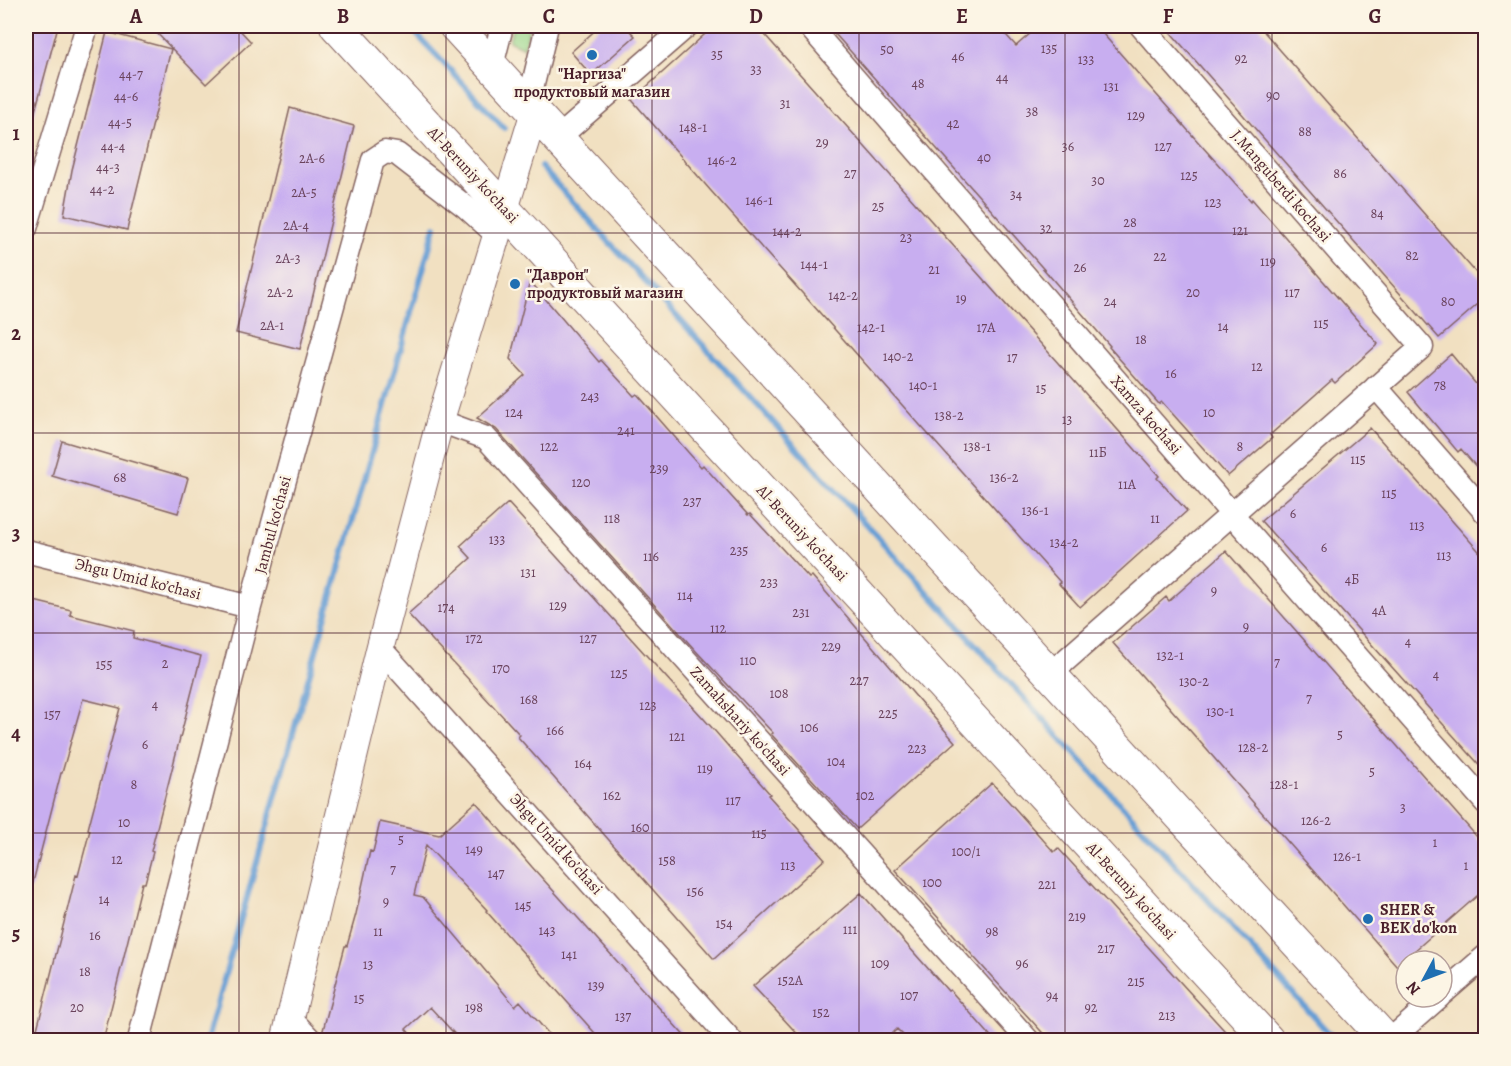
<svg xmlns="http://www.w3.org/2000/svg" width="1511" height="1066" viewBox="0 0 1511 1066" font-family="Alegreya,serif">
<rect width="100%" height="100%" fill="#fcf5e5"/>
<filter id="ink" filterUnits="userSpaceOnUse"><feTurbulence type="fractalNoise" baseFrequency=".0167" numOctaves="2"/><feDisplacementMap in="SourceGraphic" scale="12" xChannelSelector="R" yChannelSelector="G"/><feConvolveMatrix kernelMatrix="1 2 1 2 8 2 1 2 1" color-interpolation-filters="sRGB"/></filter>
<filter id="wash" filterUnits="userSpaceOnUse"><feTurbulence type="fractalNoise" baseFrequency=".008" numOctaves="4" result="noise"/><feDisplacementMap in="SourceGraphic" scale="24" xChannelSelector="R" yChannelSelector="G"/><feGaussianBlur stdDeviation="1.35" result="paint"/><feColorMatrix in="noise" values="0 0 0 0 0 0 0 0 0 0 0 0 0 0 0 0 0 1.4 0 .05"/><feComposite in="paint" operator="in"/></filter>
<g filter="url(#wash)">
<rect width="100%" height="100%" fill="#f1e0c1"/>
<path fill="#99d78c" stroke="#727b5c" stroke-width="1.5" d="M513,26H530L524,48L509,41Z"/>
<g fill="none" stroke-linecap="round" stroke-linejoin="round">
<path stroke="#669ed4" stroke-width="6" d="M409,26L504,128
M541,167L1335,1040
M207,1040L435,227"/>
</g>
<g id="blocks">
<path fill="#c8aef0" d="M26,26H58L30,130L26,129Z
M150,26H236L251,42L206,84Z
M600,26H625L635,36L591,75L571,52Z
M714,26H757L1159,476L1157,478L1187,511L1080,607L1059,584L1061,583L711,191L632,100Z
M828,26H998L1016,46L1039,26H1096L1200,144L1251,201L1252,199L1378,344L1335,383L1332,380L1270,435L1272,438L1228,476L1162,402L1159,404L1109,347L1110,346L1048,274Z
M1165,26H1259L1485,283V298L1439,338Z
M107,32L171,49L127,230L64,215L72,170Z
M290,108L354,126L300,349L236,333Z
M530,281L599,362L601,360L634,396L637,394L701,467L703,465L748,515L750,514L809,578L812,576L955,742L857,829L771,734L773,733L696,651L496,429L477,418L525,375L510,359Z
M1451,354L1485,395V477L1461,449L1458,452L1408,392Z
M1370,428L1485,558V771L1261,521Z
M62,441L188,478L178,513L52,476Z
M508,503L714,730L770,794L768,795L825,859L714,959L518,737L520,735L408,614L471,558L460,546Z
M1226,551L1485,846V889L1397,966L1113,643L1166,597L1169,601Z
M26,599L71,610L70,615L134,631L133,638L201,656L151,851L153,852L145,883H142L103,1041H34L76,875L78,876L90,830L88,829L120,708L83,699L62,773H61L31,890L26,889Z
M992,783L1054,852L1058,848L1234,1041H1050L895,870Z
M476,802L532,867L689,1041H602L486,911L487,910L426,845L414,895L423,897L515,1006L520,1001L555,1041H461L430,1007L406,1029L416,1041H324L322,1034L327,1015L345,946H347L356,914L370,851L373,852L380,822L439,835Z
M861,893L948,991L950,990L995,1041H909L897,1029L885,1041H804L753,986Z"/>
</g>
</g>
<g filter="url(#ink)">
<use href="#blocks" fill-opacity="0" stroke="#846360" stroke-width="1.5"/>
<g fill="none" stroke-linecap="round" stroke-linejoin="round">
<defs>
<path id="minor" d="M809,26L1231,513L1486,803
M492,66L502,26
M528,105L547,26
M558,138L687,26
M26,228L87,26
M1376,387L1486,513
M440,421L486,438L1028,1040
M26,551L250,607
M380,648L731,1040
M1050,674L1422,347L1141,26
M1442,994L1486,956
M291,1019L311,1040
M139,1040L250,607L373,160L385,152L397,154L466,207L496,234
M1390,1040L1439,997"/>
<path id="tertiary" d="M285,1040L380,648L440,421L534,113"/>
<path id="secondary" d="M336,26L1268,1040
M455,26L1386,1040"/>
</defs>
<use href="#minor" stroke="#846360" stroke-width="25"/>
<use href="#tertiary" stroke="#846360" stroke-width="29"/>
<use href="#secondary" stroke="#846360" stroke-width="34"/>
<use href="#minor" stroke="#fff" stroke-width="22"/>
<use href="#tertiary" stroke="#fff" stroke-width="27"/>
<use href="#secondary" stroke="#fff" stroke-width="32"/>
</g>
</g>
<path fill="none" stroke="#4a1f2b" stroke-width="1.5" stroke-opacity="0.55" d="M239,26V1040M446,26V1040M652,26V1040M859,26V1040M1065,26V1040M1272,26V1040M26,233H1486M26,433H1486M26,633H1486M26,833H1486"/>
<g fill="#1f6fb2" stroke="#fcf5e5" stroke-width="2">
<circle cx="592" cy="55" r="6"/>
<circle cx="515" cy="284" r="6"/>
<circle cx="1368" cy="919" r="6"/>
</g>
<g text-anchor="middle" dominant-baseline="central" stroke-width="5" stroke-linejoin="round" paint-order="stroke">
<g font-size="14" fill="#6a435c">
<text x="1049" y="48">135</text>
<text x="887" y="49">50</text>
<text x="717" y="54">35</text>
<text x="958" y="56">46</text>
<text x="1241" y="58">92</text>
<text x="1086" y="59">133</text>
<text x="756" y="69">33</text>
<text x="131" y="74">44-7</text>
<text x="1002" y="77">44</text>
<text x="918" y="83">48</text>
<text x="1111" y="86">131</text>
<text x="1273" y="95">90</text>
<text x="126" y="96">44-6</text>
<text x="785" y="103">31</text>
<text x="1032" y="111">38</text>
<text x="1136" y="115">129</text>
<text x="120" y="122">44-5</text>
<text x="953" y="123">42</text>
<text x="693" y="127">148-1</text>
<text x="1305" y="131">88</text>
<text x="822" y="142">29</text>
<text x="113" y="146">44-4</text>
<text x="1068" y="146">36</text>
<text x="1163" y="146">127</text>
<text x="984" y="157">40</text>
<text x="312" y="158">2А-6</text>
<text x="722" y="160">146-2</text>
<text x="108" y="167">44-3</text>
<text x="850" y="173">27</text>
<text x="1340" y="173">86</text>
<text x="1189" y="175">125</text>
<text x="1098" y="180">30</text>
<text x="102" y="189">44-2</text>
<text x="304" y="192">2А-5</text>
<text x="1016" y="194">34</text>
<text x="759" y="200">146-1</text>
<text x="1213" y="202">123</text>
<text x="878" y="206">25</text>
<text x="1377" y="213">84</text>
<text x="1130" y="222">28</text>
<text x="296" y="225">2А-4</text>
<text x="1046" y="228">32</text>
<text x="1240" y="230">121</text>
<text x="787" y="231">144-2</text>
<text x="906" y="237">23</text>
<text x="1412" y="255">82</text>
<text x="1160" y="256">22</text>
<text x="288" y="258">2А-3</text>
<text x="1268" y="261">119</text>
<text x="814" y="264">144-1</text>
<text x="1080" y="267">26</text>
<text x="934" y="269">21</text>
<text x="280" y="292">2А-2</text>
<text x="1193" y="292">20</text>
<text x="1292" y="292">117</text>
<text x="843" y="295">142-2</text>
<text x="961" y="298">19</text>
<text x="1110" y="301">24</text>
<text x="1448" y="301">80</text>
<text x="1321" y="323">115</text>
<text x="272" y="325">2А-1</text>
<text x="1223" y="326">14</text>
<text x="871" y="327">142-1</text>
<text x="986" y="327">17A</text>
<text x="1141" y="339">18</text>
<text x="898" y="356">140-2</text>
<text x="1012" y="357">17</text>
<text x="1257" y="366">12</text>
<text x="1171" y="373">16</text>
<text x="923" y="385">140-1</text>
<text x="1440" y="385">78</text>
<text x="1041" y="388">15</text>
<text x="590" y="396">243</text>
<text x="514" y="412">124</text>
<text x="1209" y="412">10</text>
<text x="949" y="415">138-2</text>
<text x="1067" y="419">13</text>
<text x="626" y="430">241</text>
<text x="549" y="446">122</text>
<text x="977" y="446">138-1</text>
<text x="1240" y="446">8</text>
<text x="1098" y="452">11Б</text>
<text x="1358" y="459">115</text>
<text x="659" y="468">239</text>
<text x="120" y="477">68</text>
<text x="1004" y="477">136-2</text>
<text x="581" y="482">120</text>
<text x="1127" y="484">11А</text>
<text x="1389" y="493">115</text>
<text x="692" y="501">237</text>
<text x="1035" y="510">136-1</text>
<text x="1293" y="513">6</text>
<text x="612" y="518">118</text>
<text x="1155" y="518">11</text>
<text x="1417" y="525">113</text>
<text x="497" y="539">133</text>
<text x="1064" y="542">134-2</text>
<text x="1324" y="547">6</text>
<text x="739" y="550">235</text>
<text x="1444" y="555">113</text>
<text x="651" y="556">116</text>
<text x="528" y="572">131</text>
<text x="1352" y="579">4Б</text>
<text x="769" y="582">233</text>
<text x="1214" y="590">9</text>
<text x="685" y="595">114</text>
<text x="558" y="605">129</text>
<text x="446" y="607">174</text>
<text x="1379" y="610">4А</text>
<text x="801" y="612">231</text>
<text x="1246" y="626">9</text>
<text x="718" y="628">112</text>
<text x="474" y="638">172</text>
<text x="588" y="638">127</text>
<text x="1408" y="641">4</text>
<text x="831" y="646">229</text>
<text x="1170" y="655">132-1</text>
<text x="748" y="660">110</text>
<text x="1277" y="662">7</text>
<text x="165" y="663">2</text>
<text x="104" y="664">155</text>
<text x="501" y="668">170</text>
<text x="619" y="673">125</text>
<text x="1436" y="674">4</text>
<text x="859" y="680">227</text>
<text x="1194" y="681">130-2</text>
<text x="779" y="693">108</text>
<text x="1309" y="698">7</text>
<text x="529" y="699">168</text>
<text x="155" y="704">4</text>
<text x="648" y="705">123</text>
<text x="1220" y="711">130-1</text>
<text x="888" y="713">225</text>
<text x="52" y="714">157</text>
<text x="809" y="727">106</text>
<text x="555" y="730">166</text>
<text x="1340" y="734">5</text>
<text x="677" y="736">121</text>
<text x="145" y="744">6</text>
<text x="1253" y="747">128-2</text>
<text x="917" y="748">223</text>
<text x="836" y="761">104</text>
<text x="583" y="763">164</text>
<text x="705" y="768">119</text>
<text x="1372" y="771">5</text>
<text x="134" y="784">8</text>
<text x="1284" y="784">128-1</text>
<text x="612" y="795">162</text>
<text x="865" y="795">102</text>
<text x="733" y="800">117</text>
<text x="1403" y="807">3</text>
<text x="1316" y="820">126-2</text>
<text x="124" y="822">10</text>
<text x="640" y="827">160</text>
<text x="759" y="833">115</text>
<text x="401" y="839">5</text>
<text x="1435" y="842">1</text>
<text x="474" y="849">149</text>
<text x="966" y="851">100/1</text>
<text x="1347" y="856">126-1</text>
<text x="117" y="859">12</text>
<text x="667" y="860">158</text>
<text x="788" y="865">113</text>
<text x="1466" y="865">1</text>
<text x="393" y="869">7</text>
<text x="496" y="873">147</text>
<text x="932" y="882">100</text>
<text x="1047" y="884">221</text>
<text x="695" y="891">156</text>
<text x="104" y="899">14</text>
<text x="386" y="901">9</text>
<text x="523" y="905">145</text>
<text x="1077" y="916">219</text>
<text x="724" y="923">154</text>
<text x="850" y="929">111</text>
<text x="547" y="930">143</text>
<text x="378" y="931">11</text>
<text x="992" y="931">98</text>
<text x="95" y="935">16</text>
<text x="1106" y="948">217</text>
<text x="569" y="954">141</text>
<text x="880" y="963">109</text>
<text x="1022" y="963">96</text>
<text x="368" y="964">13</text>
<text x="85" y="971">18</text>
<text x="790" y="980">152А</text>
<text x="1136" y="981">215</text>
<text x="596" y="985">139</text>
<text x="909" y="995">107</text>
<text x="1052" y="995">94</text>
<text x="359" y="998">15</text>
<text x="77" y="1007">20</text>
<text x="474" y="1007">198</text>
<text x="1091" y="1007">92</text>
<text x="821" y="1012">152</text>
<text x="1167" y="1015">213</text>
<text x="623" y="1016">137</text>
</g>
<g font-size="16" font-weight="bold" fill="#4a1f2b" stroke="#fcf5e5" text-anchor="start">
<text x="592" y="74" text-anchor="middle">"Наргиза"<tspan x="592" dy="18">продуктовый магазин</tspan></text>
<text x="527" y="275">"Даврон"<tspan x="527" dy="18">продуктовый магазин</tspan></text>
<text x="1380" y="910">SHER &amp;<tspan x="1380" dy="18">BEK do'kon</tspan></text>
</g>
<g font-size="16" fill="#4a1f2b" stroke="#fcf5e5">
<text transform="translate(473 175) rotate(47)">Al-Beruniy ko’chasi</text>
<text transform="translate(1281 186) rotate(49)">J.Manguberdi kochasi</text>
<text transform="translate(1146 415) rotate(49)">Xamza kochasi</text>
<text transform="translate(273 525) rotate(-75)">Jambul ko'chasi</text>
<text transform="translate(802 533) rotate(47)">Al-Beruniy ko’chasi</text>
<text transform="translate(138 579) rotate(14)">Эhgu Umid ko’chasi</text>
<text transform="translate(740 721) rotate(48)">Zamahshariy ko'chasi</text>
<text transform="translate(556 844) rotate(48)">Эhgu Umid ko’chasi</text>
<text transform="translate(1131 891) rotate(48)">Al-Beruniy ko’chasi</text>
</g>
</g>
<rect width="1511" height="1066" fill="none" stroke="#fcf5e5" stroke-width="66"/>
<g transform="translate(1424 979) rotate(229)"><circle r="28" fill="#fcf5e5" stroke="#b59f9b" stroke-width="1.5"/>
<path d="M0-4.5L10 22L0 15L-10 22Z" fill="#1f6fb2"/>
<text y="-9" font-size="16" font-weight="bold" text-anchor="middle" fill="#4a1f2b">N</text>
</g>
<rect x="33" y="33" width="1445" height="1000" fill="none" stroke="#4a1f2b" stroke-width="2"/>
<g font-size="20" text-anchor="middle" font-weight="bold" fill="#4a1f2b">
<text x="136" y="23">A</text>
<text x="343" y="23">B</text>
<text x="549" y="23">C</text>
<text x="756" y="23">D</text>
<text x="962" y="23">E</text>
<text x="1168" y="23">F</text>
<text x="1375" y="23">G</text>
<text x="16" y="140">1</text>
<text x="16" y="340">2</text>
<text x="16" y="540">3</text>
<text x="16" y="740">4</text>
<text x="16" y="940">5</text>
</g>
</svg>
